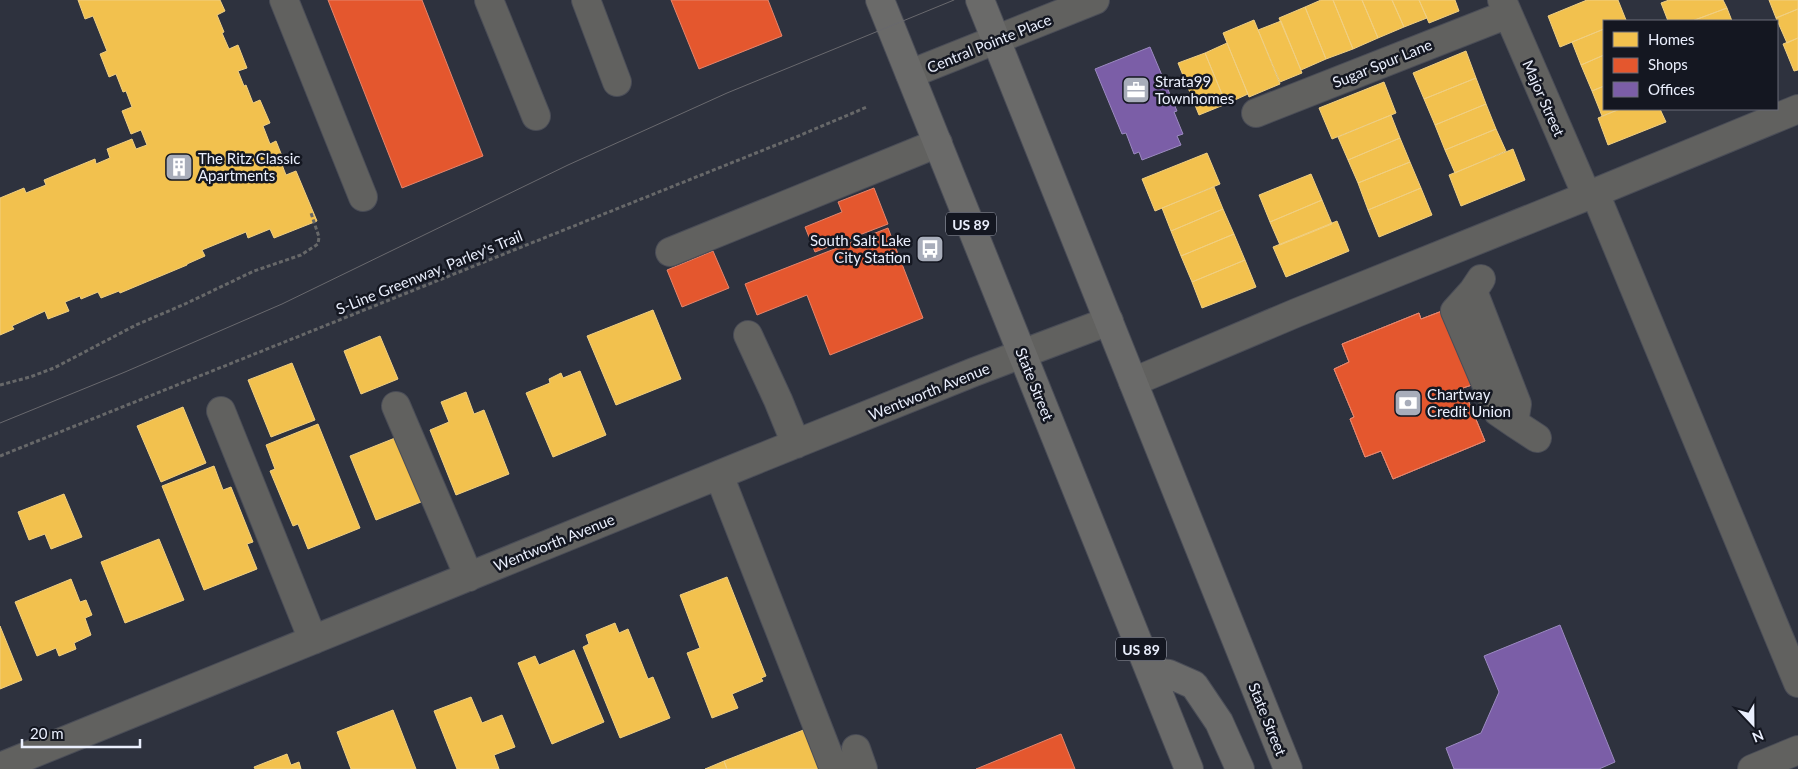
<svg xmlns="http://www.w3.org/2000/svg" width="1798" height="769" viewBox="0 0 1798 769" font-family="Lato,sans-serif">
<rect width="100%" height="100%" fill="#2e323e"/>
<path fill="#f2c14e" stroke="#f0cf82" d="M78,0H220L225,11L217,15L224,32L222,33L229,49L238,45L247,68L238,71L244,86L246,85L253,103L260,100L270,123L263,126L270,144L276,141L284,161L281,162L286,175L296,171L317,221L274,238L270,229L248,238L246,232L202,250L205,256L187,264V265L120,293L119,291L101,298L98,292L81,299L80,296L65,302L69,311L48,319L45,311L12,326L14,329L0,335V198L24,188L26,193L46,185L44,180L95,159L96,164L110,158L107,149L132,139L136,149L147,145L141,130L131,134L122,111L132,107L126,91L123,92L116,74L109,77L100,54L107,51L93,16L85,19Z
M1321,0H1333L1353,49L1326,59L1305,7Z
M1333,0H1362L1378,38L1353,49Z
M1362,0H1392L1404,27L1378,38Z
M1392,0H1419L1427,18L1404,27Z
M1419,0H1455L1459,11L1429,23Z
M1587,0H1618L1626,20L1622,21H1604V29L1560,47L1548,16Z
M1669,0H1723L1727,8L1692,21H1668L1661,3Z
M1769,0H1798V9L1776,18Z
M1305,7L1326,59L1301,70L1279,18Z
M1727,8L1732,21H1692Z
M1798,9V38L1787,43L1776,18Z
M1254,20L1280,84L1249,97L1223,33Z
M1281,21L1302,73L1280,82L1258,30Z
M1604,29V55L1581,65L1572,42Z
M1798,38V70L1794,71L1783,44Z
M1227,43L1248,94L1226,104L1205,53Z
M1466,51L1476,78L1424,99L1413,73Z
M1205,53L1226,104L1199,115L1178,63Z
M1604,55V86L1592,91L1581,65Z
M1476,78L1486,104L1435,125L1424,99Z
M1384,82L1396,113L1332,139L1319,108Z
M1604,86V109H1620L1602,116L1592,91Z
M1486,104L1496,129L1445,150L1435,125Z
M1620,109H1660L1666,122L1608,145L1598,118Z
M1391,115L1400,138L1348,160L1338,137Z
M1496,129L1506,151L1455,173L1445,150Z
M1400,138L1410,162L1358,183L1348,160Z
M1513,149L1525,180L1461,206L1449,175Z
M1207,153L1220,184L1155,211L1142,179Z
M1410,162L1421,188L1368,210L1358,183Z
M1311,174L1322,200L1270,222L1259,195Z
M1214,187L1223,209L1171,231L1162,208Z
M1421,188L1432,215L1379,237L1368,210Z
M1322,200L1332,224L1280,245L1270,222Z
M1223,209L1234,234L1181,256L1171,231Z
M1337,221L1349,251L1286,277L1273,247Z
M1234,234L1245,260L1192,282L1181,256Z
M1245,260L1256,287L1202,308L1192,282Z
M653,310L681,379L616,405L587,336Z
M380,336L398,379L361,394L344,351Z
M292,363L315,420L271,437L248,380Z
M580,371L606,435L553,457L526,393L550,383L549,379L561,373L563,378Z
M466,392L474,414L484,410L509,474L456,495L430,430L449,422L441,402Z
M183,407L206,463L161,482L137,426Z
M318,424L360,528L308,549L298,524L293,526L270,471L275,469L266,445Z
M400,436L426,500L376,520L350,456Z
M214,466L223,490L231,487L253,542L247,544L257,569L204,590L162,486Z
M64,494L82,537L51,549L45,534L29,540L18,512Z
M159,539L184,600L125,623L101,562Z
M727,577L766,676L761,678L763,681L732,694L738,708L712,718L687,653L700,648L680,595Z
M71,579L80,602L86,600L92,615L85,618L91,635L74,643L76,649L59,656L56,648L37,656L15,602Z
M615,623L619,633L628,629L648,679L653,677L670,718L620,738L583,647L589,644L586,635Z
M0,626L22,680L0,689Z
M574,650L604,722L552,744L518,663L535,656L539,665Z
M471,697L482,723L502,715L515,747L494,755L499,769H457L434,711Z
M393,710L416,769H351L337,732Z
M806,729L821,769H727L724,761Z
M287,754L291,765L299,762L301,769H255L254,767Z
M724,761L727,769H705Z"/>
<path fill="#e4572e" stroke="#e6856c" d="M328,0H422L483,156L402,188Z
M671,0H768L782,36L699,69Z
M874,188L888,224L815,252L805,227L842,212L838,202Z
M888,228L923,318L830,355L807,295L757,315L745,284Z
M713,251L729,288L682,307L667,270Z
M1442,311L1472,385L1463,388L1485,441L1393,479L1381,451L1365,457L1350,419L1354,417L1334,369L1349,362L1342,344L1419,313L1421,319Z
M1442,311L1472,385L1463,388L1485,441L1393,479L1381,451L1365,457L1350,419L1354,417L1334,369L1349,362L1342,344L1419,313L1421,319Z
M1061,734L1075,769H976Z"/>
<path fill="#7b5ea7" stroke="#9c8ac1" d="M1150,47L1177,111L1174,112L1183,134L1177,136L1181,145L1142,160L1139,152L1134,154L1126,133L1122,134L1095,69Z
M1560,625L1615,762L1599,769H1454L1446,748L1481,733L1499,692L1484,656Z"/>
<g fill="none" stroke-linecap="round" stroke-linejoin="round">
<defs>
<path id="minor" d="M284,0L363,197
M489,0L536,116
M586,0L617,82
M1502,0L1587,196
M910,74L1095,0
M1256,113L1508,14
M1595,193L1798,683
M670,252L938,143
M1481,279L1473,291L1517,404L1514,423L1537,438
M1473,291L1455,311L1498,412L1514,423
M748,335L778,400L796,444
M1133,382L1296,313L1587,196L1798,109
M396,406L469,577
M221,411L313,640
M719,475L834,769
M856,749L863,769
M0,767L753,461L974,372L1109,321
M1752,769L1798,750"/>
<path id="major" d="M880,0L1189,769
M980,0L1288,769
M1150,672L1169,674L1194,685L1219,722L1240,769"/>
</defs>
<use href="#minor" stroke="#4a4d57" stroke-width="30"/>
<use href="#major" stroke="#4a4d57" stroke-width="30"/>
<path stroke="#676869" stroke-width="3" stroke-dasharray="4 2.5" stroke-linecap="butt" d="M0,385L30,377L54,368L136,325L185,304L254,271L301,255L318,244L319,237L311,213
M0,456L796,137L867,107"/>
<use href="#minor" stroke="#61615f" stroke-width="28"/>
<use href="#major" stroke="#6a6a69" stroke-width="28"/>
<path stroke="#69696e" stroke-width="1" d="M0,423L125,372L282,304L568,165L727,93L954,0"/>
</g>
<defs>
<symbol id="office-square" viewBox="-11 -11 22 22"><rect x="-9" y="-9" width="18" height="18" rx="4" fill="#a8adba" stroke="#141721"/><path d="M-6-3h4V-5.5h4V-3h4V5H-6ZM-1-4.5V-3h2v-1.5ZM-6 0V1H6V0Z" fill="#fff"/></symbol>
<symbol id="building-square" viewBox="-11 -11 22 22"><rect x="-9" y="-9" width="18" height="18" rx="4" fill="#a8adba" stroke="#141721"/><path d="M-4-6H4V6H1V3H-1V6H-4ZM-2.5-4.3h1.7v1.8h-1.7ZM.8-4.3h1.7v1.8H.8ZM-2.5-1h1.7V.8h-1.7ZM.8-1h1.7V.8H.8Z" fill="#fff"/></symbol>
<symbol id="bus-square" viewBox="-11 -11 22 22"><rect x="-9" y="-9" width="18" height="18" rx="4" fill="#a8adba" stroke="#141721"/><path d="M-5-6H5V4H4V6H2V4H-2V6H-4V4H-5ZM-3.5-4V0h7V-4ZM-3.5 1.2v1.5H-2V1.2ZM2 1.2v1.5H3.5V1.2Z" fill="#fff"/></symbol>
<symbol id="bank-square" viewBox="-11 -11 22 22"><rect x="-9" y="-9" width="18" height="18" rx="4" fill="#a8adba" stroke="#141721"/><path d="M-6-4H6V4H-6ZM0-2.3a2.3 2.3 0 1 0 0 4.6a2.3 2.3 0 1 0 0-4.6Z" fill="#fff"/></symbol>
</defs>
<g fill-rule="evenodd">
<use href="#office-square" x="1120" y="74" width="32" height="32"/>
<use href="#building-square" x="163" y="151" width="32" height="32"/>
<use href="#bus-square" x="914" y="233" width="32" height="32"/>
<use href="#bank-square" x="1392" y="387" width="32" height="32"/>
</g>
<g text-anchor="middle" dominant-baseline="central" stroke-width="5" stroke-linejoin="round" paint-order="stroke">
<g fill="#141721" stroke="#aaaebb" stroke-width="1">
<rect x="946" y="212.5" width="50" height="23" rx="4"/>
<rect x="1116" y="637.5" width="50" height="23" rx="4"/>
</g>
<g font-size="14" font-weight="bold" fill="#eaeffd">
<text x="971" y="224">US 89</text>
<text x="1141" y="649">US 89</text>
</g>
<g font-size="15" fill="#eaeffd" stroke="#141721">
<text transform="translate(989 43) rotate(-22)">Central Pointe Place</text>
<text transform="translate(1382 63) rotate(-22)">Sugar Spur Lane</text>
<text transform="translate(1544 98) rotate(66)">Major Street</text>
<text transform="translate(429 272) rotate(-22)">S-Line Greenway, Parley's Trail</text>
<text transform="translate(1035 384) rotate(68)">State Street</text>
<text transform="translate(929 391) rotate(-22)">Wentworth Avenue</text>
<text transform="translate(554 542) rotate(-22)">Wentworth Avenue</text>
<text transform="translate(1268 719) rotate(68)">State Street</text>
</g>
<g font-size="15" fill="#eaeffd" stroke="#141721" text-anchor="start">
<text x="1155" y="81">Strata99<tspan x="1155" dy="17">Townhomes</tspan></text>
<text x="198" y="158">The Ritz Classic<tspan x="198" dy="17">Apartments</tspan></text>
<text x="911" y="240" text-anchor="end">South Salt Lake<tspan x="911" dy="17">City Station</tspan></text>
<text x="1427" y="394">Chartway<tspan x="1427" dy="17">Credit Union</tspan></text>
</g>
</g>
<rect x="1603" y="20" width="175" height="90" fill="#141721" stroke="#6a6d79"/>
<rect x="1613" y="32" width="25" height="15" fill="#f2c14e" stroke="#6a6d79"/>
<text x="1648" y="45" font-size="15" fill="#eaeffd">Homes</text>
<rect x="1613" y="58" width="25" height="15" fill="#e4572e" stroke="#6a6d79"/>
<text x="1648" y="70" font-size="15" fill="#eaeffd">Shops</text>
<rect x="1613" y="82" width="25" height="15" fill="#7b5ea7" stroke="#6a6d79"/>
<text x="1648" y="95" font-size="15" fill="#eaeffd">Offices</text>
<g transform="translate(1753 724) rotate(158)" stroke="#141721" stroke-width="4" paint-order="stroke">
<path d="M0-4L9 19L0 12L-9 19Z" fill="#eaeffd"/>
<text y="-8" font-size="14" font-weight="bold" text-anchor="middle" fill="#eaeffd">N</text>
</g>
<path d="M22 739v8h118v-8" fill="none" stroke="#eaeffd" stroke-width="2.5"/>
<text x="30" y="739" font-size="15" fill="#eaeffd" stroke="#141721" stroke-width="4" paint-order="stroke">20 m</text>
</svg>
